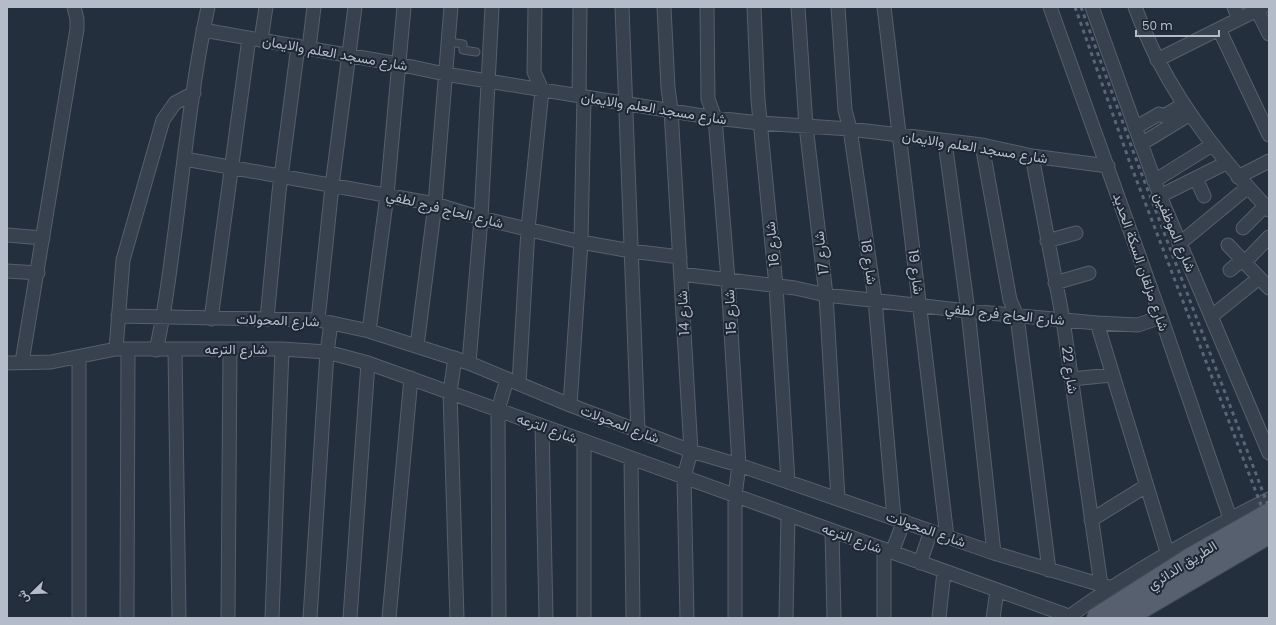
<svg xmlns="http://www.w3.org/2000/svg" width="1276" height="625" viewBox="0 0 1276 625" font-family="Poppins,Vazirmatn,sans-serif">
<rect width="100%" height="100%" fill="#242f3e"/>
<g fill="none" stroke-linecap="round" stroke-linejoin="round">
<defs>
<path id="service" d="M449,42L463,44V50L476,52"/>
<path id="minor" d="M622,7L638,431
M664,7L668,88L671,110L691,451L684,477L687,618
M707,7L708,99L715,118L728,280L739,465L735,496V618
M754,7L758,100L776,286L788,482
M798,7L806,126L826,295L838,499
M838,7L845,110L850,129L875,300L894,518
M884,7L947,537
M1050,7L1161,317L1230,518
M1092,7L1160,196L1269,453
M1135,7C1142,25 1149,43 1158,60C1187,116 1226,164 1269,210
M1234,7L1239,19
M1257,10L1269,34
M1219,29L1269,135
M203,30L398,64L445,74L715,118L760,123L850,129L982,145L1032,156L1108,166
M261,40L266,7
M309,48L314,7
M1157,60L1263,7
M579,96L580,7
M1135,128L1159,114L1164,116L1184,104
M945,142L968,311L994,553
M1141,144L1190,114
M982,145L1010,300L1017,316L1049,570
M1032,156L1063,320L1101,585
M185,159L435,204L481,218L581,242L631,251L680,257
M1238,177L1269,161
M1196,178L1204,196
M1154,181L1212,145
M1160,196L1226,163
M1243,228L1265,206
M7,235L43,238
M1047,241L1076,233
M1179,244L1248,187
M1228,245L1269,288
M1244,263L1269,237
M1230,270L1242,260
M7,271L38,273
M681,274L795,288L826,295L968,311L1097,323L1138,325L1161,317
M1055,283L1089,273
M118,316L318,320L369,331L469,363L570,405L691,451L739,465L994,553L1112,588
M1212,316L1259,278
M211,319L249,38
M267,319L279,192L298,46
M318,320L332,186L355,7
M1097,323L1168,555
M369,331L387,195L404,7
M417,346L435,204L451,7
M116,349L123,260L163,120L175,103L194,93
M156,350C165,313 169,276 174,239C184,163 192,82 208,7
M175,350L179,618
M79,358V618
M455,358L450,392L457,618
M22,362L77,29V19L74,7
M7,363L51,362L116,349H282L327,352L368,363L1069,616
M469,363L481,218L492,7
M1072,379L1111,375
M519,384L528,229L542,90L534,72L535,7
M570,405L581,242L584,97
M542,426L546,618
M584,441V618
M631,458L633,618
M1091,520L1146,486
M832,531L834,618
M892,552L904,521
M920,563L931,531
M127,618L128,350
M228,618L230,349
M272,618L282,349
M310,618L327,352L331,323
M350,618L368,363
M389,618L411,378
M499,618L498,410L507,379
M786,618L788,515
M884,618V550
M939,618L944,571
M993,618L997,591
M1067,618C1128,574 1201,533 1269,499"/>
</defs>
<use href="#service" stroke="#565f6c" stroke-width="9"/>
<use href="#minor" stroke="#565f6c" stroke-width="15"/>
<use href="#service" stroke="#38414e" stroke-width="7"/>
<use href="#minor" stroke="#38414e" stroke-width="13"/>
<path stroke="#5a6575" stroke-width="3" stroke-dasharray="4 4" stroke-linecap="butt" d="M1075,7L1130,163L1269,526
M1081,7L1136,159L1269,508"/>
<defs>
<path id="primary-bridge" d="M1097,618L1188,560L1269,514
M1124,618L1269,533"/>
</defs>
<use href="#primary-bridge" stroke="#414a57" stroke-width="23" stroke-linecap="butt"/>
<use href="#primary-bridge" stroke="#56606e" stroke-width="21"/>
</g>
<g text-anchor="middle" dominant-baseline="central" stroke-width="4" stroke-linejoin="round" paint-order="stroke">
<g font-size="14" fill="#b4bcc9" stroke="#1d2633">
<text transform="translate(335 53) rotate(10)">شارع مسجد العلم والايمان</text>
<text transform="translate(654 108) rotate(9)">شارع مسجد العلم والايمان</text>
<text transform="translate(975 147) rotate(9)">شارع مسجد العلم والايمان</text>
<text transform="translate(445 209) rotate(14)">شارع الحاج فرج لطفي</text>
<text transform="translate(1175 232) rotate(67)">شارع الموظفين</text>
<text transform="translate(772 244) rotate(-96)">شارع 16</text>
<text transform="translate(821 253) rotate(-97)">شارع 17</text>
<text transform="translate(869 262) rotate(82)">شارع 18</text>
<text transform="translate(1141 262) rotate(71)">شارع مزلقان السكة الحديد</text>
<text transform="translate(916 272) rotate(83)">شارع 19</text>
<text transform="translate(730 312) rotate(-93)">شارع 15</text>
<text transform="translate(683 313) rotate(-93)">شارع 14</text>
<text transform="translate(1005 314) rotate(6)">شارع الحاج فرج لطفي</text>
<text transform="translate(278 320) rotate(2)">شارع المحولات</text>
<text x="236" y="349">شارع الترعه</text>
<text transform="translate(1070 370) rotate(82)">شارع 22</text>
<text transform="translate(620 424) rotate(21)">شارع المحولات</text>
<text transform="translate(547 428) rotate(20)">شارع الترعه</text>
<text transform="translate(926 529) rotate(19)">شارع المحولات</text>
<text transform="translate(852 538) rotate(20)">شارع الترعه</text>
<text transform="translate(1182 565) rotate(-32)">الطريق الدائري</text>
</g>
</g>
<rect width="1276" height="625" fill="none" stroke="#b4bcc9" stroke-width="16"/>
<g transform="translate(32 593) rotate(247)" stroke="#1d2633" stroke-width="3" paint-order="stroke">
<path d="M0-3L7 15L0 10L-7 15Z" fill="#b4bcc9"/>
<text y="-6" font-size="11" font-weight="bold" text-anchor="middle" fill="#b4bcc9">ش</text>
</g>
<path d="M1136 30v6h83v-6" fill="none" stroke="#b4bcc9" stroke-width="2"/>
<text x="1142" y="30" font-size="12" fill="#b4bcc9" stroke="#1d2633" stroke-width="3" paint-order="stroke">50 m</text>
</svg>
